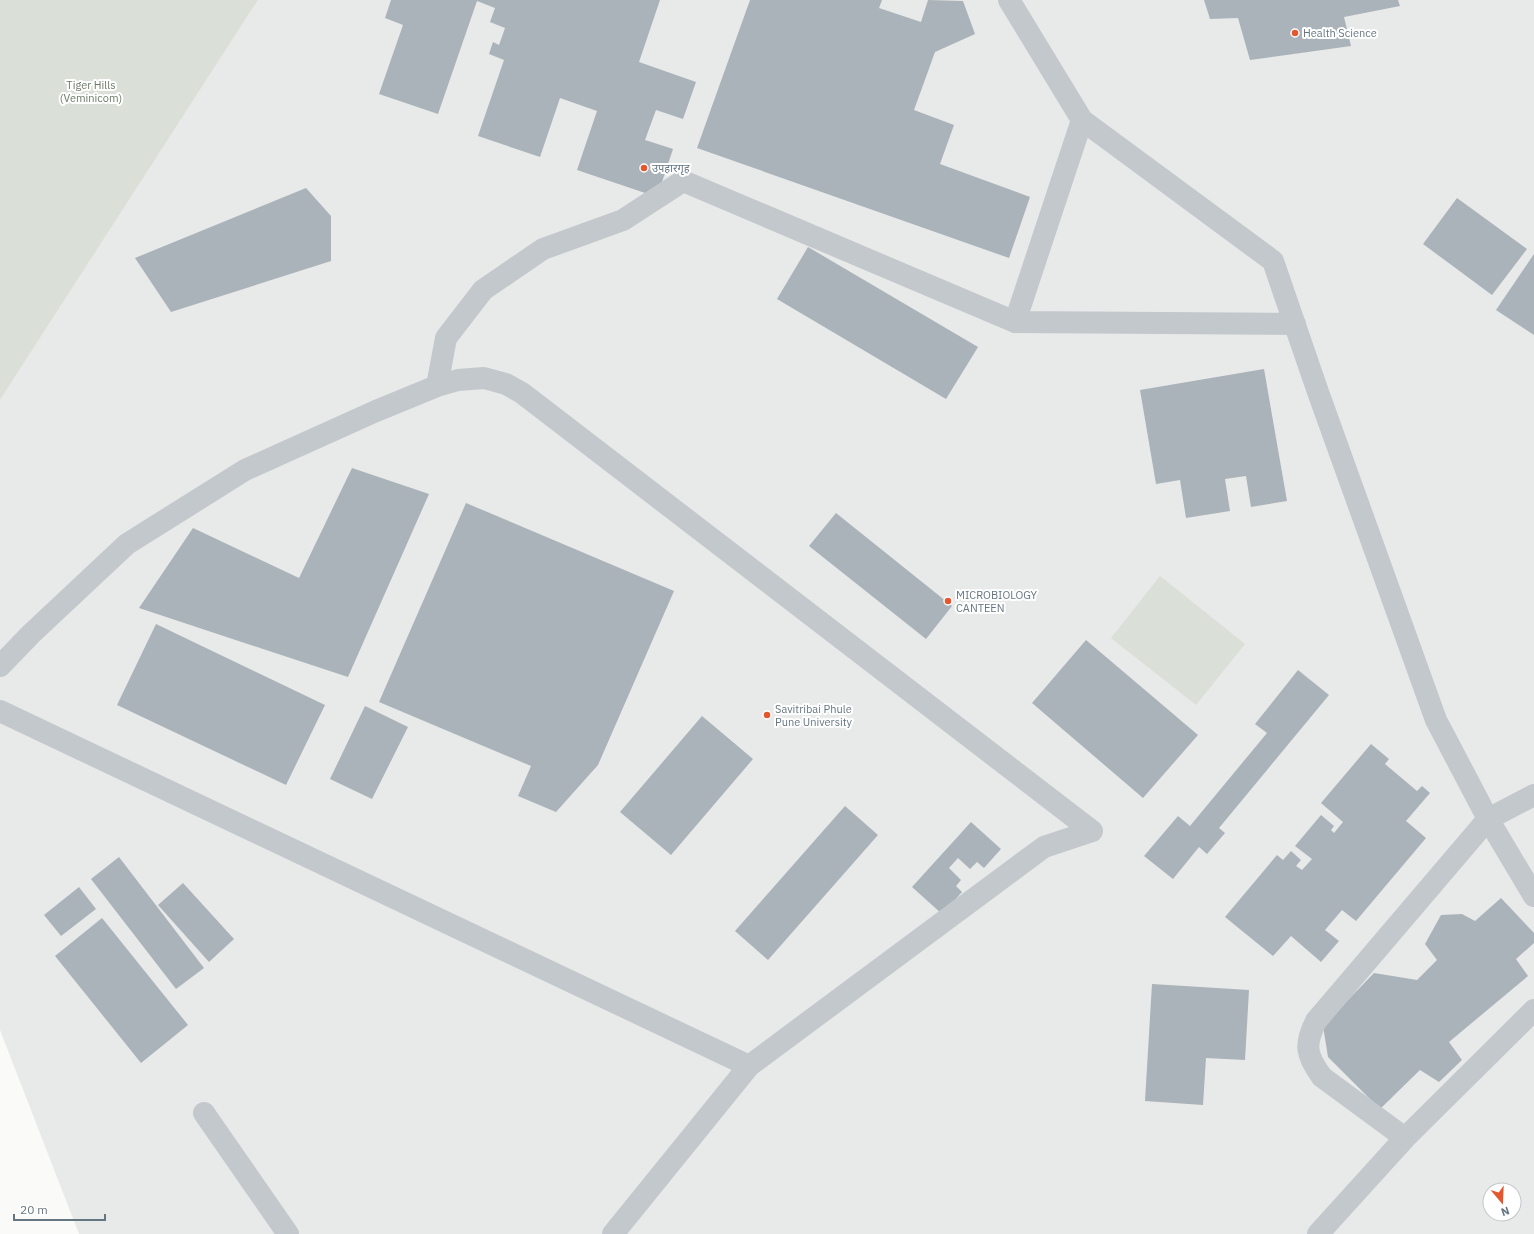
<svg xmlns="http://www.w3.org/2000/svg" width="1534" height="1234" viewBox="0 0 1534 1234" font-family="'IBM Plex Sans','Noto Sans Devanagari',sans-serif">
<rect width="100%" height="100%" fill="#fafaf8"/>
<path fill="#e8e9e9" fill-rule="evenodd" d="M258,0H1534V1234H79L0,1030V400ZM1490,1190H1514V1214H1490Z"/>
<path fill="#dadfd7" d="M0,0H258L0,400Z
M1160,576L1245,644L1196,705L1111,638Z"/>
<path fill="#aab3b9" d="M391,0H660L639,62L696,82L683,119L656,110L645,140L673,149L657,197L577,170L597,111L560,98L540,157L478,136L504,60L489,54L493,42L499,45L505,28L490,22L495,8L477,1L438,114L379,94L403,25L385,18Z
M750,0H882L879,8L921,22L928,0L963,1L975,34L935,52L914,110L954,125L940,164L1030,197L1009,258L697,148Z
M1204,0H1398L1400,6L1344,17L1351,46L1250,60L1238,18L1210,19Z
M306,188L331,216V261L171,312L135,258Z
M1457,198L1527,249L1492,295L1423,244Z
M808,247L978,347L946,399L777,299Z
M1534,254V335L1496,310Z
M1264,369L1287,501L1251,507L1246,476L1225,479L1230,511L1186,518L1180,480L1156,484L1140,390Z
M352,468L429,494L348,677L139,608L193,528L299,578Z
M466,503L674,591L598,765L556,812L518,796L531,766L379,702Z
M836,513L952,606L926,639L809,546Z
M156,624L325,705L286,785L117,705Z
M1086,640L1198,735L1143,798L1032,703Z
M1298,670L1329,695L1219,828L1225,833L1207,854L1199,847L1173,879L1144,856L1178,816L1190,826L1267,733L1255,724Z
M365,706L408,727L372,799L330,779Z
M702,716L753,759L671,855L620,812Z
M1371,744L1389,759L1385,764L1417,791L1422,786L1430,793L1406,821L1426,838L1356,921L1342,910L1325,930L1339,941L1321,962L1291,936L1273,956L1225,917L1277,855L1283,860L1291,851L1301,860L1296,866L1302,870L1312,859L1295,846L1321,815L1334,826L1331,830L1334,833L1343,822L1321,803Z
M845,806L878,835L768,960L735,931Z
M971,822L1001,849L984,868L977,862L970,869L958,858L949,868L961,880L956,886L962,892L942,914L912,887Z
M119,857L204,968L176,989L91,879Z
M183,883L234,939L209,962L158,905Z
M79,887L96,909L61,936L44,915Z
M1501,898L1534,933V943L1516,959L1528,976L1449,1042L1462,1060L1439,1082L1420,1070L1380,1109L1328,1057L1323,1026L1374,973L1417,980L1437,960L1425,944L1441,915L1462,914L1475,921Z
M102,918L188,1025L141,1063L55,956Z
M1152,984L1249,990L1245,1060L1206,1058L1203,1105L1145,1101Z"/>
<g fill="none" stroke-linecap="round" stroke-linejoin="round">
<path stroke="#c3c8cc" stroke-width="22" d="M1009,0L1082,120L1273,261L1318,392L1436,720L1488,819L1534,896
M1015,322L1082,120
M437,386L446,338L483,290L543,249L623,220L683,181L1015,322L1295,324
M0,666L31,634L127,544L245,470L376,411L437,386L458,380L484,378L506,384L522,393L1092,831
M0,711L749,1066
M204,1113L288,1234
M1405,1138L1322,1077C1306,1055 1304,1045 1316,1021L1488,819L1534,795
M613,1234L749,1066L1044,847L1092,831
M1318,1234L1405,1138L1534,1010"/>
</g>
<g fill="#e4572e" stroke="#fff" stroke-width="1.5">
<circle cx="1295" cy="33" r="4"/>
<circle cx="644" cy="168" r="4"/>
<circle cx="948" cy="601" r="4"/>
<circle cx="767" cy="715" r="4"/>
</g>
<g text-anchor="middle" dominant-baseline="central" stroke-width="4" stroke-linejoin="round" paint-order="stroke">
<g font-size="11" fill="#657683" stroke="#fff" text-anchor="start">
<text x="1303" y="33">Health Science</text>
<text x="652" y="168">उपहारगृह</text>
<text x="956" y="595">MICROBIOLOGY<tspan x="956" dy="13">CANTEEN</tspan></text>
<text x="775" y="709">Savitribai Phule<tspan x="775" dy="13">Pune University</tspan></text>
</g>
<g font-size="11" fill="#687a64" stroke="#fff">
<text x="91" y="85">Tiger Hills<tspan x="91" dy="13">(Veminicom)</tspan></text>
</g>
</g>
<g transform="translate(1502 1202) rotate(161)"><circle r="19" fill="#ffffff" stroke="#c1c8cd"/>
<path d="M0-3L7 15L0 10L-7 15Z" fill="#e4572e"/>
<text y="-6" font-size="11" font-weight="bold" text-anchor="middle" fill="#657683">N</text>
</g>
<path d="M14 1214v6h91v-6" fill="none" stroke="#657683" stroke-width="2"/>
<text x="20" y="1214" font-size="12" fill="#657683" stroke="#ffffff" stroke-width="3" paint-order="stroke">20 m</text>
</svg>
